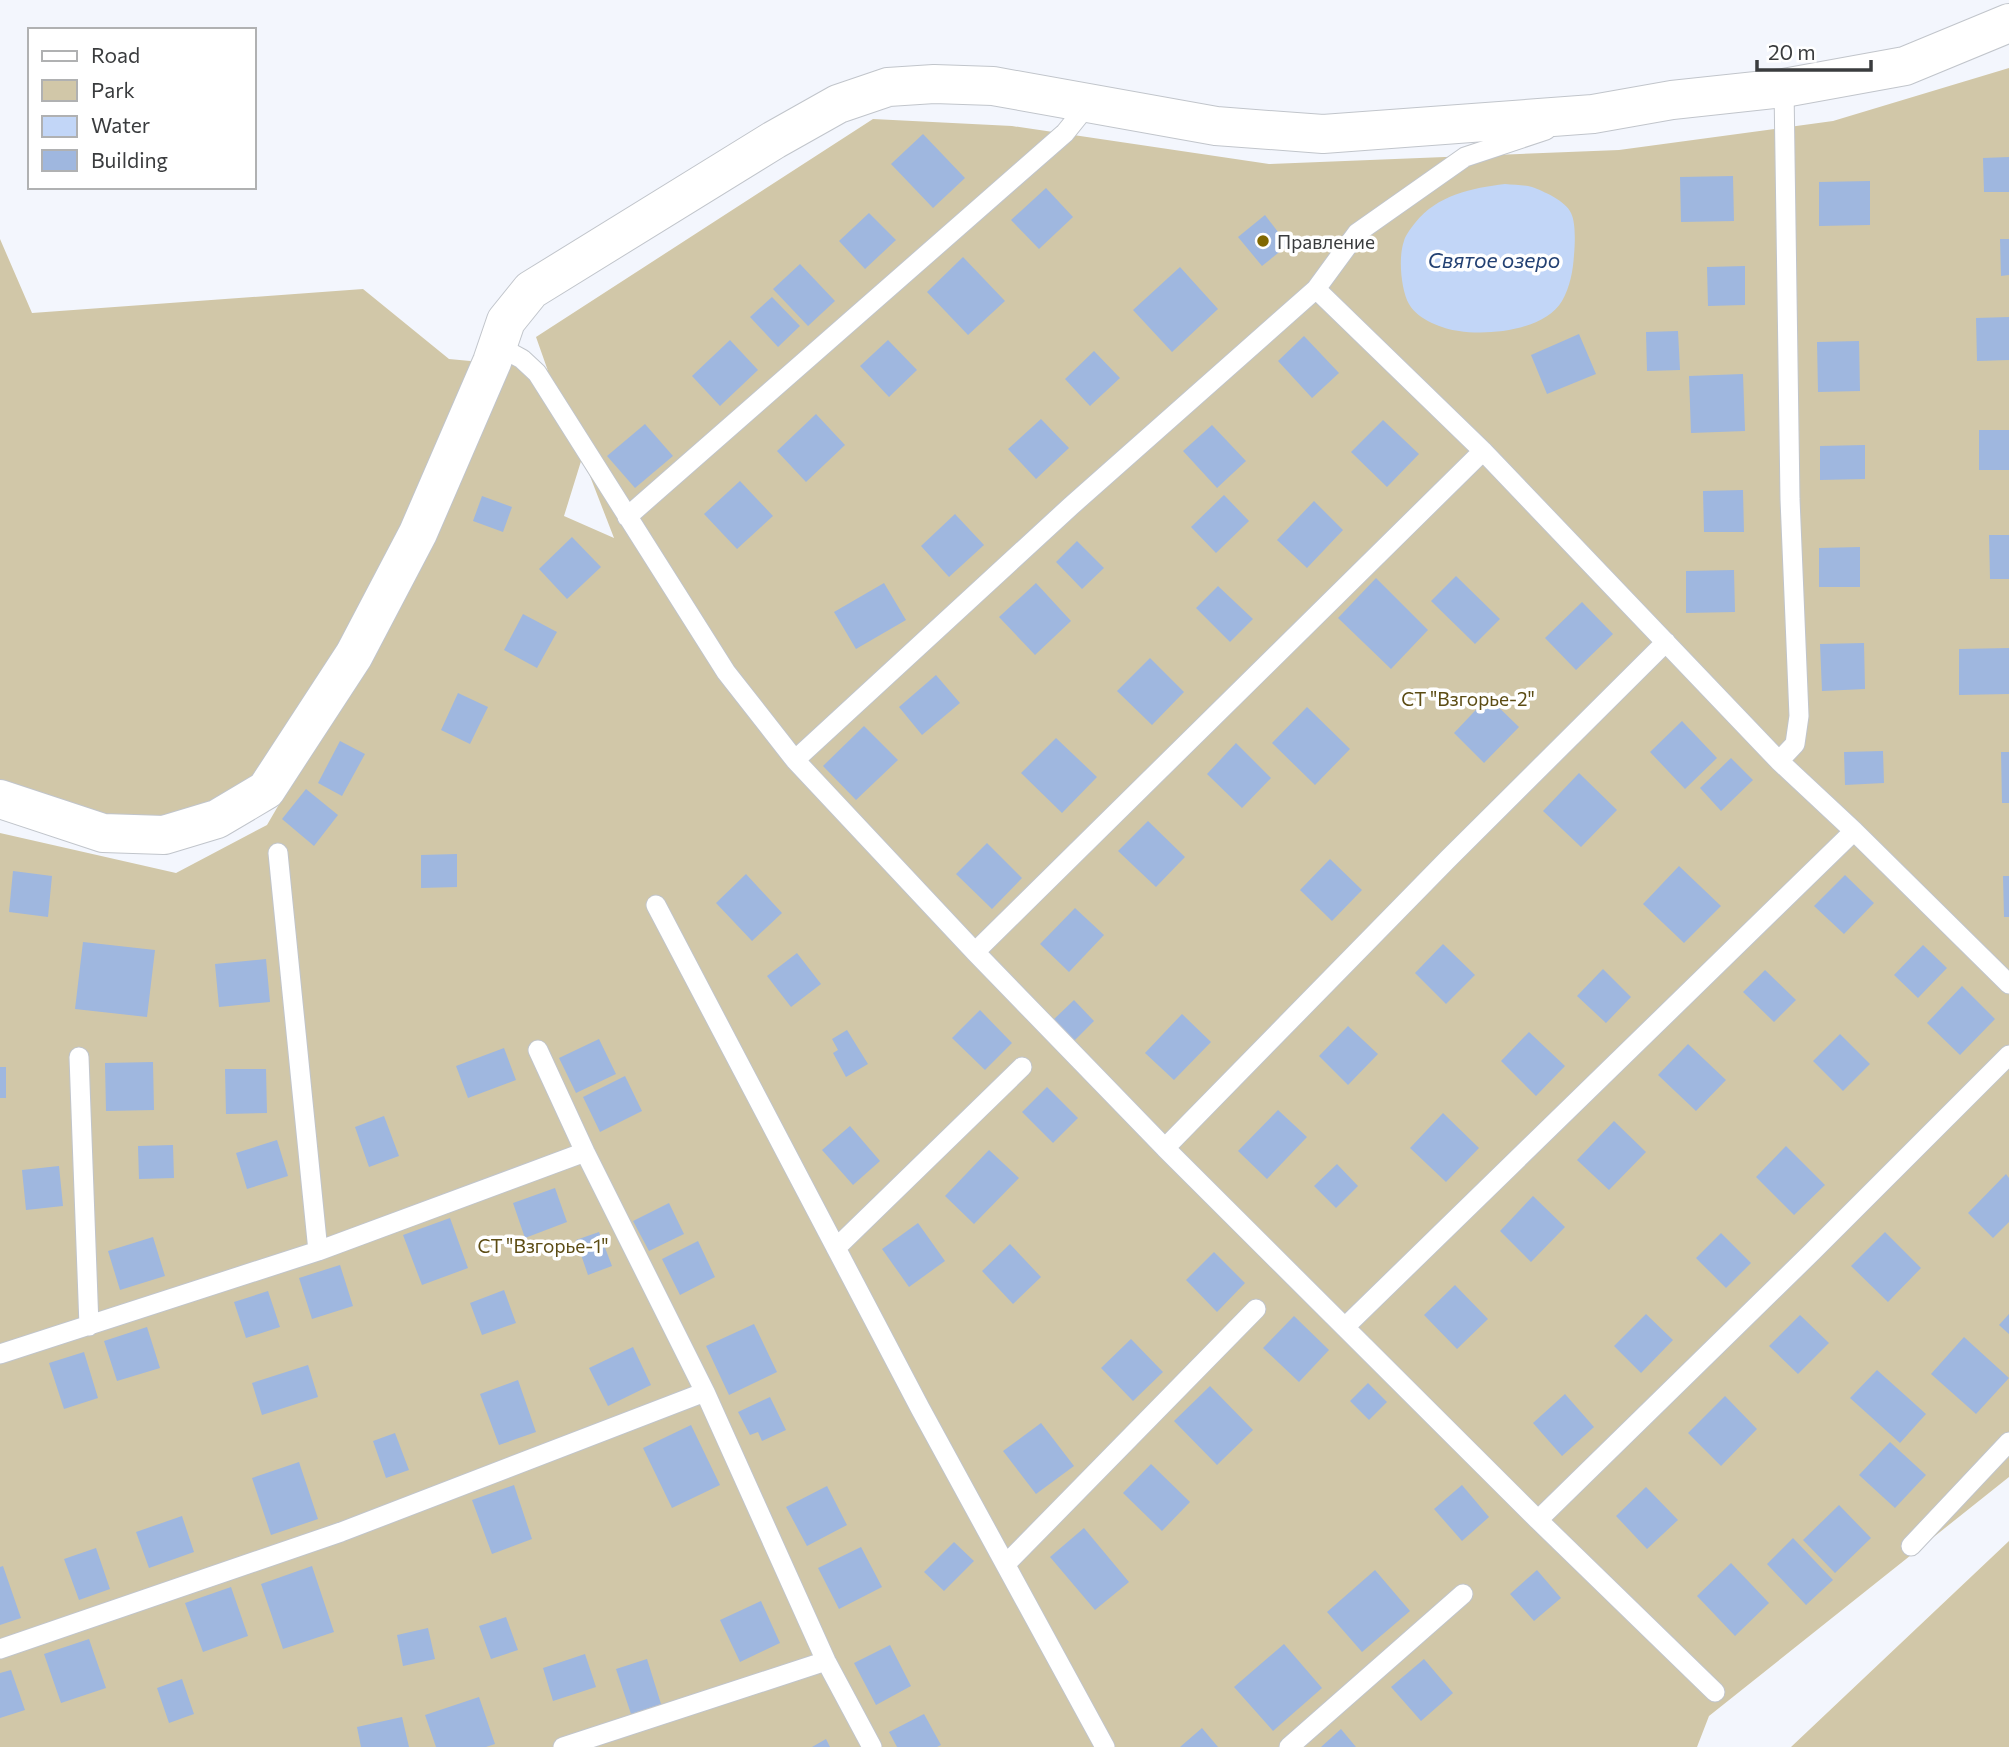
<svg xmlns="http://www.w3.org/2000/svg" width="2009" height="1747" viewBox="0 0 2009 1747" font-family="Commissioner,sans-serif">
<rect width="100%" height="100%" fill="#f3f6fd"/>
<path fill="#d1c7a8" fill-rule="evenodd" d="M2009,68V1477L1709,1716L1697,1747H0V833L176,873L267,825L306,758L164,835L0,799V239L32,313L363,289L449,359L546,368L548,371L536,337L873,119L1012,126L1269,164L1619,150L1833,121ZM582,458H583L614,538L564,516Z
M2009,1541V1747H1791Z"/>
<path fill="#c2d6f7" d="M1505,184C1514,185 1524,185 1532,187C1543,191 1566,201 1571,213C1576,223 1575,244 1574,255C1573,271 1570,287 1562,301C1545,330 1489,336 1459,331C1443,329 1418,320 1409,304C1401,290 1398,257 1404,241C1405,236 1411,228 1415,223C1437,195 1472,188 1505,184Z"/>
<path fill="#9fb7df" d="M923,134L965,178L933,208L891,164Z
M2009,157V192H1984L1983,158Z
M1733,176L1734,221L1681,222L1680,177Z
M1870,181V225L1819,226V182Z
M1046,188L1073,217L1039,249L1011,220Z
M869,213L896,240L865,269L839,241Z
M1265,215L1288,245L1262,266L1238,237Z
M2000,239H2009V275L2001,276Z
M963,257L1005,301L968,335L927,292Z
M800,264L835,301L808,326L773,289Z
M1745,266V305L1708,306L1707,267Z
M1180,267L1218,309L1172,352L1133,310Z
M772,297L800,326L778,347L750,317Z
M2009,317V360L1977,361L1976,318Z
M1678,331L1680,370L1647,371L1646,332Z
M1579,334L1596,374L1547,394L1531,355Z
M1304,336L1339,373L1312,398L1278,361Z
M730,340L758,370L720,406L692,376Z
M888,340L917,370L889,397L860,366Z
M1859,341L1860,391L1818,392L1817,342Z
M1094,351L1120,378L1090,406L1065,379Z
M1743,374L1745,431L1691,433L1689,376Z
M816,414L845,445L806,482L777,451Z
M1041,419L1069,448L1036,479L1008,449Z
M1383,420L1419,454L1387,487L1351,452Z
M645,424L673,456L635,488L607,456Z
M1212,425L1246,461L1217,488L1183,451Z
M1979,430H2009V470H1979Z
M1865,445V479L1820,480V446Z
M740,481L773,516L737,549L704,514Z
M1743,490L1744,532H1704L1703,491Z
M1224,495L1249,521L1216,553L1191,527Z
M482,496L512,507L503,532L473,521Z
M1314,501L1343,530L1307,568L1277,540Z
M955,514L984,545L949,577L921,546Z
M1989,535H2009V579H1990Z
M572,537L601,567L567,599L539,569Z
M1077,541L1104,568L1082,589L1056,562Z
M1860,547V587H1819V548Z
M1734,570L1735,612L1686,613V571Z
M1456,576L1500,619L1475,644L1431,601Z
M1376,578L1428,630L1391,669L1338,618Z
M884,583L906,620L856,649L834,612Z
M1036,583L1071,621L1035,655L999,617Z
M1218,586L1253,619L1230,642L1196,608Z
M1582,602L1613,634L1576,670L1545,638Z
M523,614L557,632L537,668L504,650Z
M1864,643L1865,689L1822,691L1820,644Z
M2009,648V694L1959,695V649Z
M1150,658L1184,692L1152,725L1117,691Z
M936,675L960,703L922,735L899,707Z
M458,693L488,707L470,744L441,730Z
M1488,697L1519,727L1484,763L1454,733Z
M1307,707L1350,749L1315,785L1272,743Z
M1682,721L1717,758L1685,789L1650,752Z
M864,726L898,760L856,800L823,766Z
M1056,738L1097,777L1062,813L1021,773Z
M340,741L365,754L342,796L318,783Z
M1236,743L1271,778L1242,808L1207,774Z
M1883,751L1884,783L1845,785L1844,752Z
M2001,752H2009V803H2002Z
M1731,758L1753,780L1721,811L1700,788Z
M1579,773L1617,810L1581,847L1543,811Z
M306,789L338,815L314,846L282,819Z
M1148,821L1185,857L1156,887L1118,851Z
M987,843L1022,878L992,909L956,874Z
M457,854V887L421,888V855Z
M1330,859L1362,890L1332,921L1300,890Z
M1679,866L1721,906L1684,943L1643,904Z
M13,871L52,876L48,917L9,912Z
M746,874L782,913L752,941L716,903Z
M1845,875L1874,903L1844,934L1814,906Z
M2003,876H2009V917H2004Z
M1075,908L1104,935L1069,972L1040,944Z
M83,942L155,950L147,1017L75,1009Z
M1443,944L1475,975L1446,1004L1415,973Z
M1923,945L1947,968L1918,998L1894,975Z
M797,953L821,984L791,1007L767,976Z
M266,959L270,1002L219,1007L215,964Z
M1603,969L1631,997L1606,1023L1577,996Z
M1765,970L1796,1000L1774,1022L1743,992Z
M1962,986L1995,1019L1960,1055L1927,1023Z
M1074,1000L1094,1021L1072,1043L1051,1022Z
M980,1010L1012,1043L985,1070L952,1038Z
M1182,1014L1211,1042L1174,1080L1145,1053Z
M1348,1026L1378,1054L1348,1085L1319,1056Z
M847,1030L868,1064L846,1077L833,1053L838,1050L832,1039Z
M1529,1032L1565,1066L1536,1096L1501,1061Z
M1840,1034L1870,1064L1843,1091L1813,1061Z
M599,1039L616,1074L576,1093L559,1058Z
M1688,1044L1726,1080L1696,1111L1658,1075Z
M504,1048L516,1080L468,1098L456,1066Z
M153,1062L154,1110L106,1111L105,1063Z
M0,1067H6V1098H0Z
M225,1069H266L267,1113L226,1114Z
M625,1076L642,1111L600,1132L583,1097Z
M1047,1087L1078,1118L1053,1143L1022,1112Z
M1278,1110L1307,1137L1267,1179L1238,1151Z
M1443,1113L1479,1148L1446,1182L1410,1148Z
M384,1116L399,1156L369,1167L355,1127Z
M1614,1121L1646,1152L1609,1190L1577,1160Z
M850,1126L880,1161L853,1185L822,1150Z
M277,1140L288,1176L247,1189L236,1153Z
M173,1145L174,1178L139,1179L138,1146Z
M1786,1146L1825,1185L1794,1215L1756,1177Z
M989,1150L1019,1178L974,1224L945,1196Z
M1337,1164L1358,1186L1336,1208L1314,1186Z
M59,1166L63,1206L26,1210L22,1170Z
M2006,1174L2009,1178V1222L1993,1238L1968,1213Z
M555,1188L567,1222L525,1238L513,1203Z
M1533,1196L1565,1227L1531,1262L1500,1231Z
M669,1203L684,1234L649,1251L633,1221Z
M450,1218L468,1268L422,1285L403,1235Z
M918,1223L945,1261L909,1287L882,1249Z
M599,1232L612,1266L588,1275L576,1240Z
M1885,1232L1921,1268L1888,1302L1851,1266Z
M1721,1233L1751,1263L1726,1288L1696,1258Z
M153,1237L165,1276L120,1290L108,1251Z
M698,1241L715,1277L680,1295L662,1259Z
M1010,1244L1041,1277L1013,1304L982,1271Z
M1214,1252L1245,1283L1217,1312L1186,1280Z
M340,1265L353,1306L312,1319L299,1278Z
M1455,1285L1488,1319L1457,1349L1424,1315Z
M504,1290L516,1323L482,1335L470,1303Z
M268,1291L280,1327L246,1338L234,1302Z
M1646,1314L1673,1340L1641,1373L1614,1346Z
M2009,1314V1334L1999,1325Z
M1800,1315L1829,1343L1798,1374L1769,1346Z
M1294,1316L1329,1350L1299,1382L1263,1348Z
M754,1324L777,1372L729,1395L706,1346Z
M147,1327L160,1368L117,1381L104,1341Z
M1964,1337L2009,1378L1976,1414L1931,1374Z
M1131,1339L1163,1372L1133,1401L1101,1368Z
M633,1347L651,1385L608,1406L589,1368Z
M84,1352L98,1398L64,1409L49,1363Z
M308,1365L318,1397L262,1415L252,1383Z
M1877,1370L1926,1414L1900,1443L1850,1398Z
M518,1380L536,1432L499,1445L480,1394Z
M1368,1383L1387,1402L1369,1420L1350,1401Z
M1210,1386L1253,1430L1217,1465L1174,1421Z
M1565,1394L1594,1427L1562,1456L1533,1423Z
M1725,1396L1757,1429L1721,1466L1688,1433Z
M770,1397L786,1430L762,1441L758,1432L750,1435L738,1412Z
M1041,1423L1074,1466L1036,1494L1003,1451Z
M691,1425L720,1485L672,1508L643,1448Z
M395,1433L409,1470L386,1478L373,1441Z
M1890,1442L1926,1475L1895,1508L1859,1475Z
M299,1462L318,1519L271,1535L252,1478Z
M1151,1464L1190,1502L1162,1531L1123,1493Z
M514,1485L532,1539L492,1554L472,1500Z
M1462,1485L1489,1517L1462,1541L1434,1509Z
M827,1486L847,1525L807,1546L786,1507Z
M1646,1487L1678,1520L1647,1549L1616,1516Z
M1839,1505L1871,1538L1835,1573L1803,1540Z
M182,1516L194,1552L149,1568L136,1532Z
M1084,1528L1129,1582L1095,1610L1050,1557Z
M1793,1538L1833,1580L1806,1605L1767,1564Z
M954,1542L974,1561L944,1591L924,1572Z
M861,1547L882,1587L839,1609L818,1568Z
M96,1548L110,1589L79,1600L64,1559Z
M1731,1563L1769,1603L1735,1636L1697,1596Z
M3,1566L21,1618L0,1625V1567Z
M312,1566L334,1632L283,1649L261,1584Z
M1375,1570L1410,1611L1362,1652L1327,1612Z
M1537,1570L1561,1598L1534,1621L1510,1594Z
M231,1587L248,1636L203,1652L185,1603Z
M761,1601L780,1643L740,1662L720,1620Z
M506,1617L518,1650L491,1659L479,1626Z
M428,1628L435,1659L403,1666L397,1635Z
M89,1639L106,1688L61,1703L44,1654Z
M1284,1644L1322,1688L1273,1731L1234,1687Z
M890,1645L911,1686L876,1705L854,1663Z
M585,1654L596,1687L553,1701L543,1668Z
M647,1659L661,1704L631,1714L616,1669Z
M1424,1659L1453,1693L1421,1721L1391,1687Z
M11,1670L25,1710L0,1718V1673Z
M182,1679L194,1714L169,1723L157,1688Z
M479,1697L495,1744L486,1747H436L425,1715Z
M924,1714L941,1745L937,1747H897L889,1732Z
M402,1717L409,1747H361L357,1727Z
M1202,1728L1218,1747H1180Z
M1341,1729L1356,1747H1321Z
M826,1739L830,1747H812Z"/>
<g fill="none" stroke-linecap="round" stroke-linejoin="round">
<defs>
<path id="service" d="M1546,130L1465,157L1357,233L1316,289L1483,451L1779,761L1854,831L2009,984
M498,346L522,359L537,373L726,672L795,760L975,952L1165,1148L1448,859L1666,642
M627,517L1065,133L1089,103
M795,760L1071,506L1316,289
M1779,761L1795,744L1799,716L1790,499L1784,88
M278,853L318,1251
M656,905L920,1408L1105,1747
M975,952L1483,451
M538,1050L585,1152L705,1392L826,1661L872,1747
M79,1057L89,1326
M1165,1148L1538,1520
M836,1248L1022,1067
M1345,1327L1854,831
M0,1354L318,1251L585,1152
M1911,1546L2009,1442
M1006,1564L1256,1309
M0,1649L341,1532L705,1392
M1715,1692L1538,1520L1812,1252L2009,1055
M563,1747L826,1661
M1289,1747L1463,1594"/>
<path id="minor" d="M0,799L103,833L164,835L217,819L266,790L354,655L418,533L492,362L506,321L531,290L774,140L838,104L888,87L934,84L993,86L1216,126L1323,134L1593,114L1672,100L1784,88L1905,66L2009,23"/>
</defs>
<use href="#service" stroke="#c1c5cb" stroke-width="21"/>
<use href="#minor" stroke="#c1c5cb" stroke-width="40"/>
<use href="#service" stroke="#fff" stroke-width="19"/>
<use href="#minor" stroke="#fff" stroke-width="38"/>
</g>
<circle fill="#806700" stroke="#fff" stroke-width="2.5" cx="1263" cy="241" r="7"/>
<g text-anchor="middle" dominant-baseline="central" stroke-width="7" stroke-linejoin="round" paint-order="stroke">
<g font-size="19" fill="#3a3c3e" stroke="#fff" text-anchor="start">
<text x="1277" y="241">Правление</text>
</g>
<g font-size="19" fill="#5c4c14" stroke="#fff">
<text x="1468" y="698">СТ "Взгорье-2"</text>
<text x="543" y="1245">СТ "Взгорье-1"</text>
</g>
<g font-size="21" font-style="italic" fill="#234173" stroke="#fff">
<text x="1494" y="259">Святое озеро</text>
</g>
</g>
<rect x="28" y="28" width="228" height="161" fill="#ffffff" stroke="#b0b1b2" stroke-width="2"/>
<rect x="42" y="51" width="35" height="10" fill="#ffffff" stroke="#b0b1b2" stroke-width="2"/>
<text x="91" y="63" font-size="21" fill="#3a3c3e">Road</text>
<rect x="42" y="80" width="35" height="21" fill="#d1c7a8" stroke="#b0b1b2" stroke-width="2"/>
<text x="91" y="98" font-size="21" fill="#3a3c3e">Park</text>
<rect x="42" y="116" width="35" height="21" fill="#c2d6f7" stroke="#b0b1b2" stroke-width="2"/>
<text x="91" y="133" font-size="21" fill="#3a3c3e">Water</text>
<rect x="42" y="150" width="35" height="21" fill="#9fb7df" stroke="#b0b1b2" stroke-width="2"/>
<text x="91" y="168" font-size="21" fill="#3a3c3e">Building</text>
<path d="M1757 60v10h114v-10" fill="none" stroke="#3a3c3e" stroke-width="3.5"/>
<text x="1768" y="60" font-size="21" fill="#3a3c3e" stroke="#ffffff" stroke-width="5" paint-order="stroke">20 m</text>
</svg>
